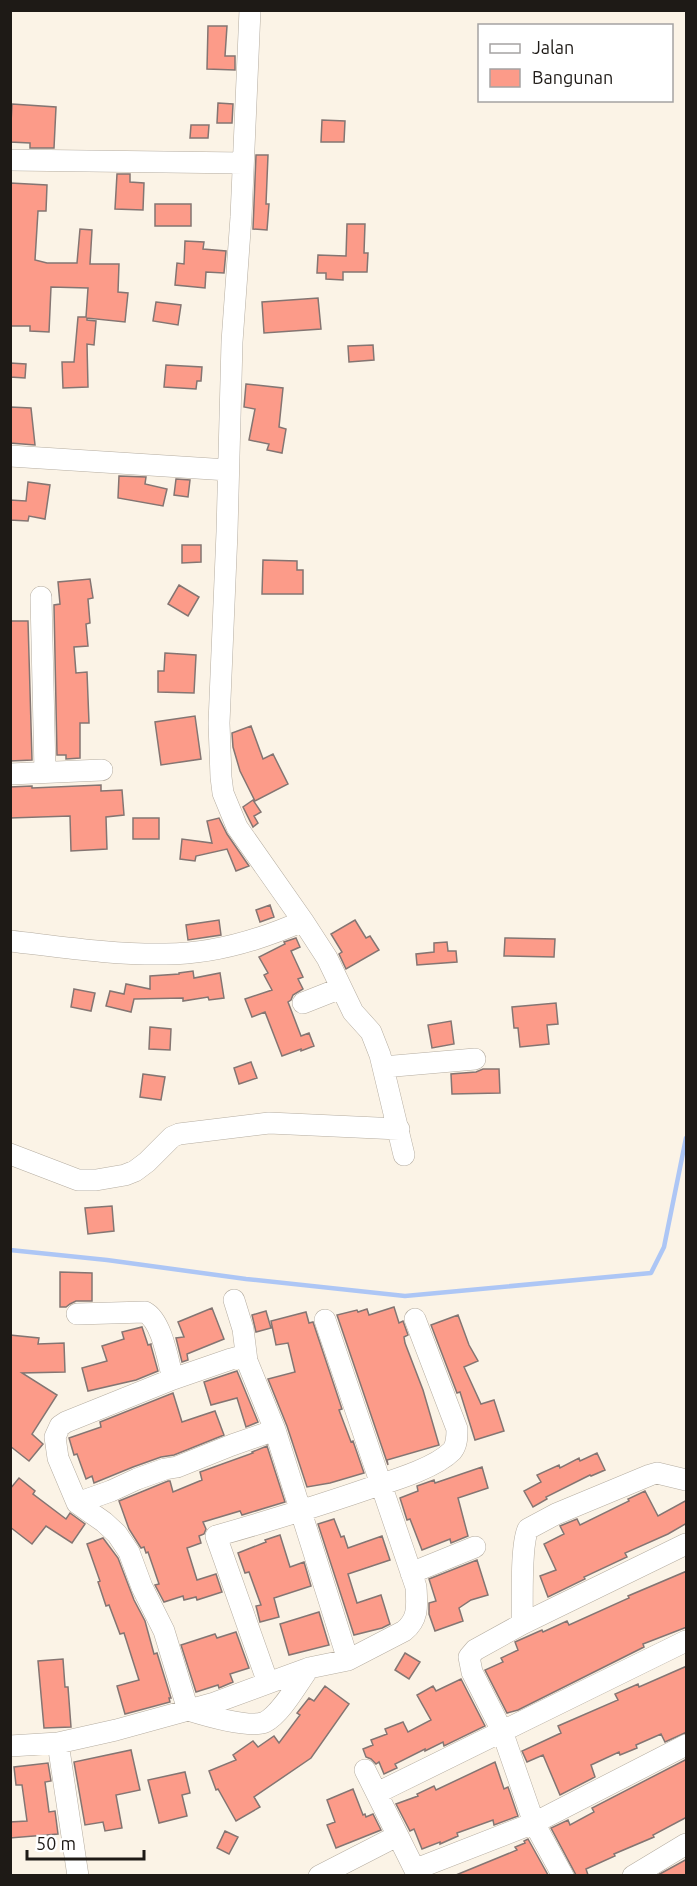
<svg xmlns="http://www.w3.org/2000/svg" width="697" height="1886" viewBox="0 0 697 1886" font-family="Ubuntu,sans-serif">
<rect width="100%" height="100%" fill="#fbf3e6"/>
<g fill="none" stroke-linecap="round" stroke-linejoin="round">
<path stroke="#adc6f5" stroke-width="4.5" d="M10,1250L107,1260L246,1279L405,1296L651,1273L664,1247L686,1138"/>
</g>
<path fill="#fc9b89" stroke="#847572" stroke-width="1.5" d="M208,26H227L225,56H235V70L207,69Z
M218,103L233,104L232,123H217Z
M12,104L56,107L54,148H30V143L10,142Z
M322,120L345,121L344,142H321Z
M191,125H209L208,138H190Z
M256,155H268L266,204H269L267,230L253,229Z
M117,174H130V182L144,183L143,210L115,209Z
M10,183L47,185L46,211H38L35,260L47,263H77L80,229L92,230L90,264H119L118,292L128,293L125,322L87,318V320L96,321L94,345L87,344L88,387L63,388L62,362H74L78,317H86L88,288L51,287L49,332L30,331V326H10Z
M155,204H191V226H155Z
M347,224H365L364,253H368L367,272H343V280L326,279V273H317L318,255L346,256Z
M185,241L204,242L203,249L226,251L224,273L206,272L205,288L175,285L177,263L184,264Z
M318,298L321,329L264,333L262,302Z
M156,302L181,305L178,325L153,321Z
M373,345L374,360L349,362L348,346Z
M10,363L26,364L25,378L10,377Z
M166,365L202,367L201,381H197L196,389L164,387Z
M246,384L283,388L279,427L286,429L282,453L267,450L269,444L249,440L255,409L244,407Z
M10,407L31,408L35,445L10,443Z
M119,476L146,477L145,484L167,489L163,506L118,498Z
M176,479L190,480L188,497L174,495Z
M28,482L50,485L45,519L29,516L28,521L10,520V500L26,501Z
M182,545H201V562L182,563Z
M263,560L297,561V570H303V594H262Z
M90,579L93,598L88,599L90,623L86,624L88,646L74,647L76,673L87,672L89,723H80V758L66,759V755H57L54,605L60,604L58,582Z
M179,585L199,597L188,616L168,604Z
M10,621H28L32,760L10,761Z
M165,653L196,655L194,693L158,692V671H164Z
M195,716L201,759L161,765L155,722Z
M251,726L263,759L273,754L288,784L255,801L240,771L233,747L232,733Z
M101,785V791L122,790L124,815L106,817L107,849L71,851L70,816L10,818V787L32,786V788Z
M253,800L261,812L254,816L258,823L253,827L243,807Z
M133,818H159V839H133Z
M219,818L227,834L249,866L236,871L227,849L196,856L195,861L180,859L182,839L212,843L207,821Z
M270,905L274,917L260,922L256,910Z
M219,920L221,935L188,940L186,925Z
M355,920L366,938L370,936L379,950L346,969L339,954L342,952L331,934Z
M296,938L300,947L291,951L303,977L298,979L303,989L293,995L291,1000L288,1002L301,1036L309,1033L314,1046L301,1051V1049L282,1056L265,1012L252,1017L245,999L272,990L264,975L268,973L259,957L285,944L284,942Z
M505,938L555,939L554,957L504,956Z
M447,942L448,951H456L457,962L417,965L416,954L434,952V943Z
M193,971L194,978L220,973L224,998L209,1000L208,997L183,1001V998L134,999L131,1012L106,1006L110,991L124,994L126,984L150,989V976L179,974V973Z
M74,989L95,993L91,1011L71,1007Z
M556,1003L558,1024L547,1025L549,1044L520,1047L518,1028H514L512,1007Z
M451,1021L454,1044L432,1048L428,1025Z
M150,1027L171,1029L170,1050L149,1049Z
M251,1062L257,1078L239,1084L234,1068Z
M483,1069H499L500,1093L452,1094L451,1074L476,1072Z
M143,1074L165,1077L161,1100L140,1097Z
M112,1206L114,1231L88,1234L85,1208Z
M60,1272L92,1273V1301H76L70,1304L66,1307H60Z
M394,1307L399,1323L403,1321L408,1335L404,1337L405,1343L423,1390L439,1445L387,1460L388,1465L337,1315L357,1310L358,1312L367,1309L369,1315Z
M212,1308L224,1339L187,1354L188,1360L182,1362L176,1338L184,1337L178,1322Z
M266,1311L271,1328L256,1332L252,1315Z
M306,1312L309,1323L313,1322L342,1409L339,1410L351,1442L353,1441L364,1473L330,1483L307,1487L287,1426L268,1379L295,1372L288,1343L276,1345L271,1321Z
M458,1315L469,1345L478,1361L464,1367L481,1404L494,1400L504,1431L475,1440L460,1392L457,1393L431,1325Z
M142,1327L148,1345L151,1344V1346L158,1371L136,1380L88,1391L82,1368L107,1361L102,1346L124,1339L122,1332Z
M10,1335L39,1338L38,1344L64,1343L65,1372L22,1373L57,1395L32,1434L43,1444L29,1461L10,1446Z
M237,1371L258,1422L246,1427L237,1398L211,1405L204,1382Z
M173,1393L182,1422L215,1411L224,1435L174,1455L161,1457L133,1467L94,1483L92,1476L86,1479L77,1454L74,1455L69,1438L101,1427L100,1422Z
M267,1446L285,1502L242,1515L240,1511L203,1522L206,1529L204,1534L199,1536L201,1543L187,1548L197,1580L216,1574L222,1592L197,1600L196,1597L184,1600L183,1596L164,1602L155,1585L159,1584L148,1552L146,1553L144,1547L141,1548L129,1529L119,1501L168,1481H170L173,1492L202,1480L200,1472L253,1453L252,1452Z
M597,1453L605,1470L591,1476L590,1475L546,1497L547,1499L533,1507L524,1491L541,1482L537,1475L559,1465L560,1468L579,1458L580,1461Z
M482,1467L488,1488L458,1498L468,1536L451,1543L450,1539L422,1550L410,1519L407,1520L400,1498L418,1491L417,1486L434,1480L435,1483Z
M19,1478L35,1491L33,1494L66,1519L70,1513L85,1524L72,1543L46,1526L32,1544L10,1527V1489Z
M645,1491L658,1516L687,1500V1523L668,1534L625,1553L627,1557L584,1577L585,1579L548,1597L540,1576L556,1570L544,1544L564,1534L560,1526L577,1519L580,1525L629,1501L628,1499Z
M334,1519L341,1537L344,1536L348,1548L382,1536L390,1560L348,1574L357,1603L381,1595L390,1624L382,1628L354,1635L318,1524Z
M280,1535L290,1567L304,1562L311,1586L274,1598L279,1617L260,1622L256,1606L261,1605L249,1572L245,1573L238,1553L266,1542L265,1540Z
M103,1538L118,1558L134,1600L145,1621L154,1654L157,1653L171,1698H169L170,1702L125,1714L117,1686L139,1680L124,1633L120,1634L109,1605L106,1606L98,1582L100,1581L87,1544Z
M477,1560L488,1595L471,1600L459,1608L463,1621L435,1631L429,1614V1603L436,1601L429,1579Z
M687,1571V1627L643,1644L644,1647L518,1710L507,1713L485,1670L503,1662L501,1658L518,1650L515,1642L542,1630L543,1632L567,1621L569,1625L629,1598L628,1596Z
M319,1612L329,1645L289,1655L280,1624Z
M236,1632L249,1668L230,1674L233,1682L219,1688L218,1685L196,1692L181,1645L215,1634L217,1638Z
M405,1653L420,1662L409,1679L395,1670Z
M63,1659L65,1687H68L71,1727L44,1728L38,1661Z
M687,1666V1732L665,1742L661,1734L636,1745L637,1748L620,1755L619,1752L591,1765L595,1777L560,1795L543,1755L527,1762L522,1751L561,1733L558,1726L618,1700L615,1694L638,1684L639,1687Z
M461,1679L485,1726L444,1746L443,1742L425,1751V1749L395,1764L397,1768L384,1774L379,1762L376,1764L371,1759L366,1757L363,1749L373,1745L371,1740L387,1734L385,1729L403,1722L408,1732L431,1720L417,1695L433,1686L436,1691Z
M325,1686L349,1704L311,1758L254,1797L260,1807L236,1821L218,1789L216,1790L209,1771L236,1760L233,1755L253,1741L258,1747L274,1736L279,1743L300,1715L297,1713L309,1698L314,1701Z
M131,1750L140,1790L116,1795L122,1828L105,1831L103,1822L85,1825L74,1762Z
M687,1759V1817L653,1835L654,1837L614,1854L615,1856L586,1869L588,1875H576L551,1828L568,1820L570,1825L594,1812L592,1808Z
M495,1762L504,1789L508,1787L518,1816L494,1825L493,1820L457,1833L458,1836L440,1844V1842L422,1849L414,1829L410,1831L396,1804L418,1796L417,1794L434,1786L436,1790Z
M48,1763L51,1781L45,1782L49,1812L55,1811L58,1834L10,1838V1822L27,1821L22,1785H16L14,1767Z
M185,1772L190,1793L182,1795L187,1816L159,1823L148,1780Z
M353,1789L363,1815L365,1814L366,1817L373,1814L381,1830L336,1848L327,1825L335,1822L327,1800Z
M225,1831L238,1837L229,1854L217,1848Z
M528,1839L548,1875H456L517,1850L515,1847L525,1843L524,1841Z
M687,1859V1875H658Z"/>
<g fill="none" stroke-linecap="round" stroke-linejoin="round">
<defs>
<path id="minor" d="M10,160L243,163
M10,456L228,470
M41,597L45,772
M10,774L102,770
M303,921L327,958L353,1012L371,1032L380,1055L404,1155
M10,941C62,947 114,955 166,954C212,954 262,939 303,921L237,827L223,793L221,777L219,723L227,532L232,342L241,217L250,10
M303,1003L341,988
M383,1067L475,1059
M10,1154L78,1180H96L125,1175L135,1171L147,1162L172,1137L179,1134L269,1123L399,1129
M234,1300L243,1329L247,1361
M77,1314L145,1312C162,1321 168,1361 173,1379
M77,1503L111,1491L137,1479L165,1469L177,1467L232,1445L275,1430
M411,1573L475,1547
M522,1624C523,1602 520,1547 528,1529L556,1514L650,1475L657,1473L686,1480
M309,1668C298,1683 281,1714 265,1722C250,1729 204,1715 188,1710L164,1631L142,1587L129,1552L117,1534L104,1522L77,1503L58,1458L55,1437L60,1426L66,1422L173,1379L231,1359L238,1357L247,1361L275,1430L348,1660
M268,1683L216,1536C269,1521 321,1505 373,1487C395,1480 435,1468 452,1451C457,1445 457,1437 457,1429L415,1319
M58,1743L78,1876
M10,1746L58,1743L116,1730L214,1703L309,1668L348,1660L404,1631C419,1619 417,1605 416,1587L325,1320
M365,1770L418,1876
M377,1793L686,1641
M416,1869L534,1823L686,1745
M319,1876L397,1836
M563,1876L534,1823L502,1731L472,1672L469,1657L475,1650L522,1624L686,1544
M633,1876L686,1844"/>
</defs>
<use href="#minor" stroke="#b5ada1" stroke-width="22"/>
<use href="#minor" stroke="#fff" stroke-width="21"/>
</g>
<rect width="697" height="1886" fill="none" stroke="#1e1a16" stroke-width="24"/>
<rect x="478" y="24" width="195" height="78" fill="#ffffff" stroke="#a5a3a2" stroke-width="1.5"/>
<rect x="490" y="44" width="30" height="9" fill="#ffffff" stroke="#a5a3a2" stroke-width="1.5"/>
<text x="532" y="54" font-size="18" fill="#1e1a16">Jalan</text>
<rect x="490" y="69" width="30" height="18" fill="#fc9b89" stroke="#a5a3a2" stroke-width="1.5"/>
<text x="532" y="84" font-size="18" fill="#1e1a16">Bangunan</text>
<path d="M27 1850v9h117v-9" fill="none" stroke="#1e1a16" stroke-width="3"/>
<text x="36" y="1850" font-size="18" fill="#1e1a16" stroke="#ffffff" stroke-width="4.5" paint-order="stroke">50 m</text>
</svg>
